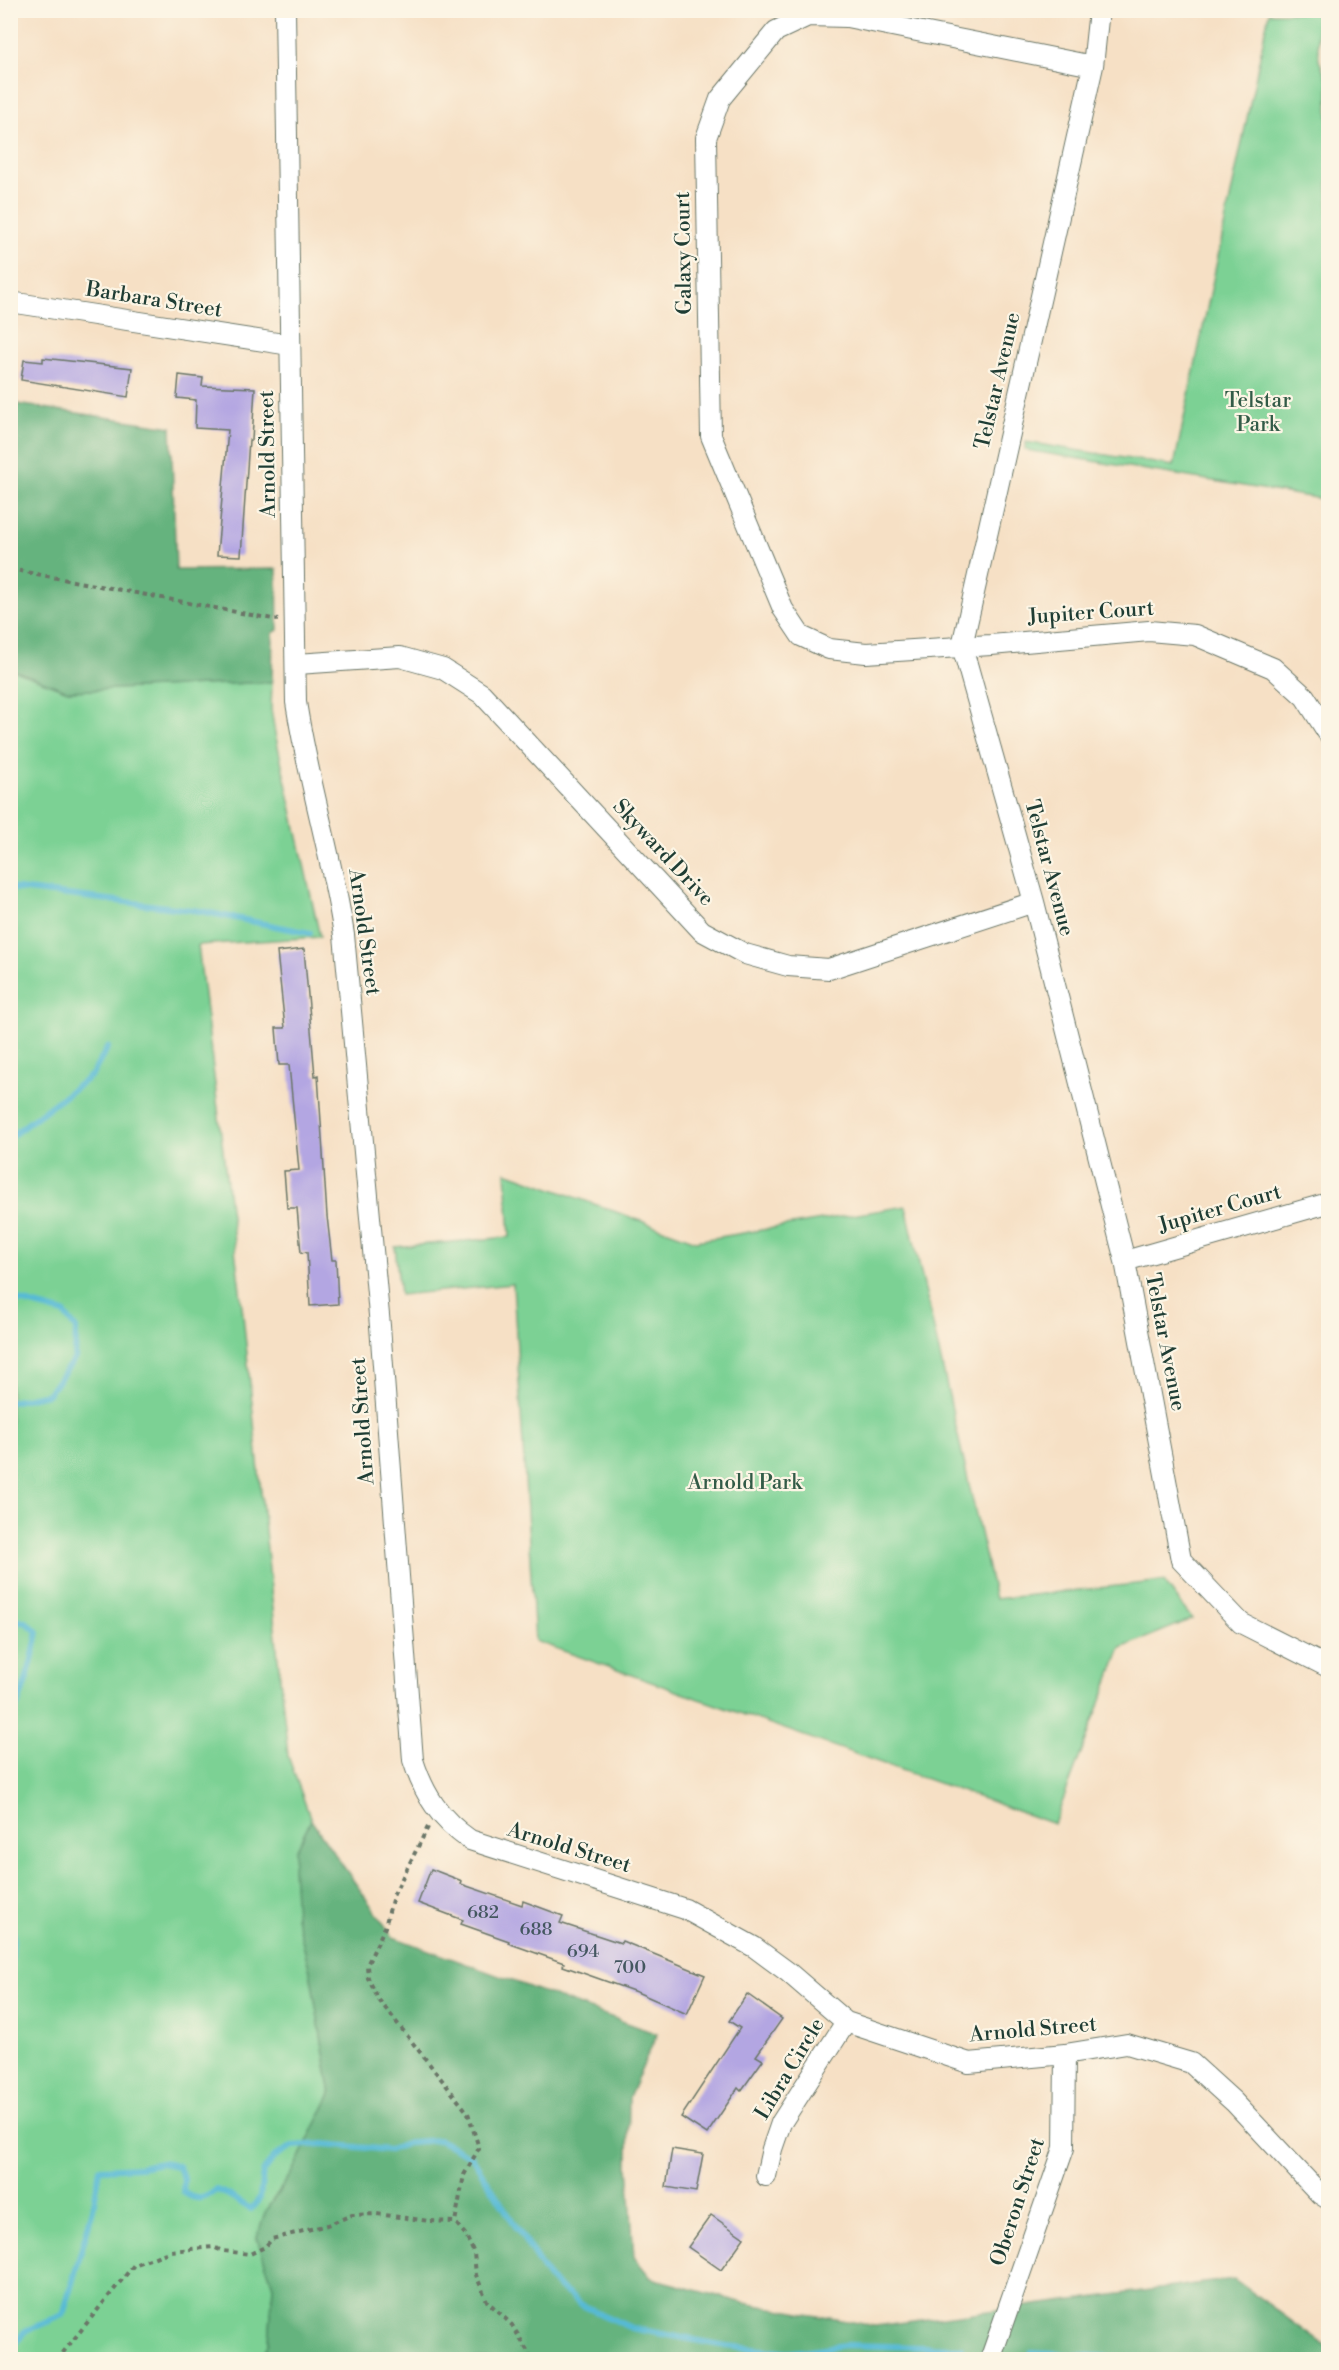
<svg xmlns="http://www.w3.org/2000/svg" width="1339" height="2370" viewBox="0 0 1339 2370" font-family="'Libre Bodoni',serif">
<rect width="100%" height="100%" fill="#fcf5e5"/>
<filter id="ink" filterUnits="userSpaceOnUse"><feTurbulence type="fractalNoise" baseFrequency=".0167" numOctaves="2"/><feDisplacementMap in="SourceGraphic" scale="12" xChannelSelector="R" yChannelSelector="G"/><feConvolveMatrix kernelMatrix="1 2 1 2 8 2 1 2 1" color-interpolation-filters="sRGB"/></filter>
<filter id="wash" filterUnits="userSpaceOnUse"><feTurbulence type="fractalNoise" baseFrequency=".008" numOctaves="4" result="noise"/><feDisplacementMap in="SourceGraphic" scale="24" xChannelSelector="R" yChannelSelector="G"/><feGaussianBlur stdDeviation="1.35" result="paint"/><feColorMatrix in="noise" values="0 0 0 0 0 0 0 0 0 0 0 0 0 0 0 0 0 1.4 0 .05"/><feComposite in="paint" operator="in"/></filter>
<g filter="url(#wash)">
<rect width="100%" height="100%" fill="#f6e0c5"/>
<path fill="#7cd194" stroke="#4e8764" stroke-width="1.5" d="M1316,12L1319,60L1328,82V500L1025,450L1026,442L1174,466L1269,13Z
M10,669L68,691L272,682L271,709L275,733L320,937L198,945L243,1315L288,1756L311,1820L295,1851L296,1917L310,1971L331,2094L291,2174L266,2210L257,2238L273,2286L269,2342L261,2359H11Z
M506,1172L696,1241L906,1206L995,1599L1164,1581L1192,1619L1121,1648L1054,1824L535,1641L513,1284L400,1295L395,1247L510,1237Z"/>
<path fill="#65b37e" stroke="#427859" stroke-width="1.5" d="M10,403L171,427L176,570L277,569L278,630L273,633L272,682L68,691L11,669Z
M311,1820L393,1937L657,2034L629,2098L628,2165L634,2257L651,2278L744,2303L875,2326L1234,2279L1328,2348V2359H261L269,2342L273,2286L257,2238L266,2210L291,2174L331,2094L310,1971L296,1917L293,1867L295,1851Z"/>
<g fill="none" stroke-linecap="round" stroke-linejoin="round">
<path stroke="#57bad5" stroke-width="6" d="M10,888L200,911L310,933
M10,1137L92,1075L108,1047
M10,1298L64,1313L76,1329L75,1358L48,1394L10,1402
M10,1619L26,1622L38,1632C32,1663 24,1693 10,1722
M10,1914L13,1934L10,1983
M10,2349H12L24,2332L63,2315L93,2209L100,2169L140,2167L162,2163L178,2166L184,2178L183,2192C196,2201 204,2200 216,2190C230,2193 239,2203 251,2209L260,2198L263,2172L274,2157L293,2146L324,2144L390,2150L411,2142L439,2140L472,2157L549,2279L582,2305L631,2328L726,2346L789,2353L845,2345L962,2348
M1031,2353L1166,2360"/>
</g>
<g id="blocks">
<path fill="#b3a6e2" d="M43,358L132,368L128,397L21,380L24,360L43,362Z
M179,375L203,378L202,386L255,388L252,440H249L241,556L217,555L228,430L195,428L196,400L177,398Z
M304,949L315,1076L318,1075L327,1216L332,1260H336L338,1304L310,1306L307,1252L301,1253L297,1208H287L284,1171L299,1170L289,1065H279L276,1028H285L277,952Z
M431,1869L462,1881L461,1884L522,1905L523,1901L563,1916L560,1923L621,1943L622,1941L705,1975L687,2014L639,1993L563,1966L564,1963L508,1943L509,1941L461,1924L463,1920L418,1903Z
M747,1994L782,2019L756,2056L763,2060L741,2091L738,2088L707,2134L681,2117L740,2028L729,2021Z
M672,2149L703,2154L696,2192L666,2187Z
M711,2215L744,2238L721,2270L688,2247Z"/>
</g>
</g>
<g filter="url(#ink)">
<use href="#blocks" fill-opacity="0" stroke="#6a7667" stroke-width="1.5"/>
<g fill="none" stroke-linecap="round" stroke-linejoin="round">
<defs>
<path id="street" d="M285,10L296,702C308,781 332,856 344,935L380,1326L413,1760C424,1795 440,1819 470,1840L685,1909L754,1947L788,1972L846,2022L969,2063L1065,2054L1127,2044L1191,2063L1234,2102L1320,2194L1328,2199
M1099,10L1093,66L962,646L1034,902L1125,1261L1181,1560L1241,1623L1328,1667
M1093,66L847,17L808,16L776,31L720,99L706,138L711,436L783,609L801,636L829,649L866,653L991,645L1149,631L1195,635L1273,668L1305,697L1328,733
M10,302L290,345
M297,664L400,657L443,669L482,694L702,931L745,954L788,966L829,969L1034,902
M1125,1261L1328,1203
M766,2176L772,2149L781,2123L846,2022
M990,2360L1064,2148L1065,2054"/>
</defs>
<use href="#street" stroke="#6a7667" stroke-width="22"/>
<path stroke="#6a7667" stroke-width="4" stroke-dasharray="4.5 4.5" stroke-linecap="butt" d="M10,569L278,620
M428,1827L393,1896L385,1927L367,1965L368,1978L379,2000L468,2113L479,2148L464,2175L455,2222
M57,2360L134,2265L171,2251L213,2247L223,2251L250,2254L265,2247L272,2239L327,2225L352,2215L377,2214L429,2221L455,2222L465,2234L474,2253L476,2275L487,2301L512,2325L533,2360"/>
<use href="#street" stroke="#fff" stroke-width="20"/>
</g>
</g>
<g text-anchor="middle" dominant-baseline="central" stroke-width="4.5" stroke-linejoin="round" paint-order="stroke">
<g font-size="18" fill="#445760">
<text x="483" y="1912">682</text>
<text x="536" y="1929">688</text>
<text x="583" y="1951">694</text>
<text x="630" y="1967">700</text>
</g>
<g font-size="21" fill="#1f3d34" stroke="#fcf5e5">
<text transform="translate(684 253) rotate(-91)">Galaxy Court</text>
<text transform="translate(154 300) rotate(9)">Barbara Street</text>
<text transform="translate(998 381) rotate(-77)">Telstar Avenue</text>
<text transform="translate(268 454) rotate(-91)">Arnold Street</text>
<text transform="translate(1091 613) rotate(-4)">Jupiter Court</text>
<text transform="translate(663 853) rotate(47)">Skyward Drive</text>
<text transform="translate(1049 868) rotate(75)">Telstar Avenue</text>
<text transform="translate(364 932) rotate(82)">Arnold Street</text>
<text transform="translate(1220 1209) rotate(-16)">Jupiter Court</text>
<text transform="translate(1165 1342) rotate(79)">Telstar Avenue</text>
<text transform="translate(363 1421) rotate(-94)">Arnold Street</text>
<text transform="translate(569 1848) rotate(17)">Arnold Street</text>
<text transform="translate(1033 2030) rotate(-5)">Arnold Street</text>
<text transform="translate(790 2069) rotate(-59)">Libra Circle</text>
<text transform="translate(1018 2202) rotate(-72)">Oberon Street</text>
</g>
<g font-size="21" fill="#325b47" stroke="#fcf5e5">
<text x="1258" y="401">Telstar<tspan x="1258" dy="24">Park</tspan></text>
<text x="745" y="1483">Arnold Park</text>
</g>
</g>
<rect width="1339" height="2370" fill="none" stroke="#fcf5e5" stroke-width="36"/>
</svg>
